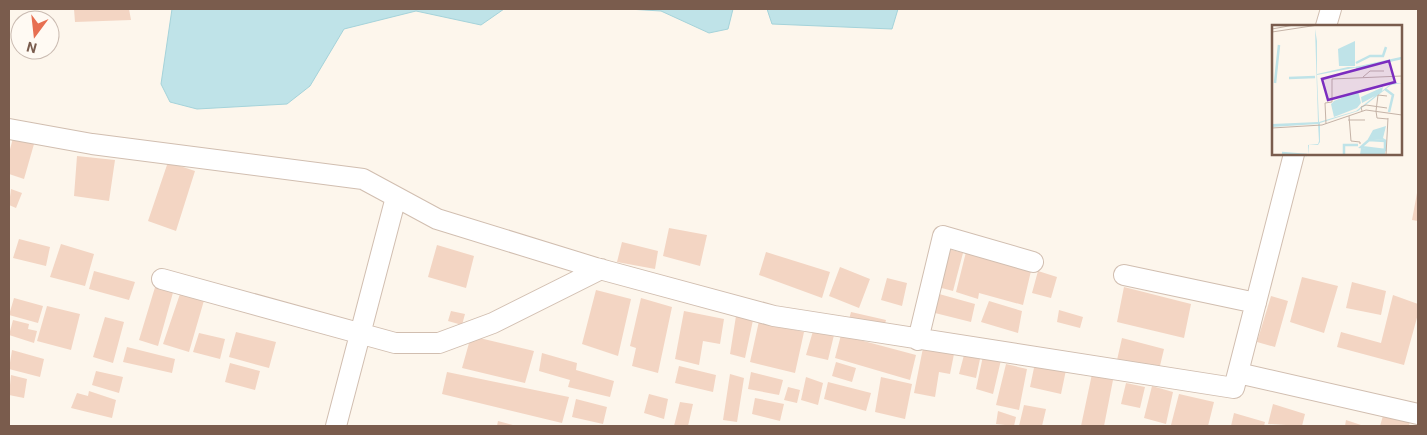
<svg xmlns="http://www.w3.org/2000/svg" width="1427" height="435" viewBox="0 0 1427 435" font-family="Roboto,sans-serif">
<rect width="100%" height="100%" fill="#fdf6ec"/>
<path fill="#bfe3e8" stroke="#a5d3da" d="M172,9H504L481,25L416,11L344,29L310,86L287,104L197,109L170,102L161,84Z
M628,9H733L728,29L709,33L661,11Z
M767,9H898L892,29L772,24Z"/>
<path fill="#f3d5c3" d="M74,9H129L131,20L75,22Z
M13,138L34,144L24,179L9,174V153Z
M77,156L115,160L109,201L74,196Z
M168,162L195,171L176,231L148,221Z
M11,189L22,193L16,208L9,205Z
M1417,193L1418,194V221L1412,220Z
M669,228L707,235L700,266L663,256Z
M19,239L50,247L46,266L13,258Z
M622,242L658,251L655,269L617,262Z
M61,244L94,254L85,286L50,277Z
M437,245L474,256L466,288L428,277Z
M945,248L963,253L953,291L934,286Z
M766,252L830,272L822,298L759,275Z
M966,252L1031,271L1023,305L979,293L978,299L956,292Z
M840,267L870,279L859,308L829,296Z
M94,271L135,282L129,300L89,289Z
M1038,271L1057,277L1051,298L1032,293Z
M1302,277L1338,286L1324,333L1290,322Z
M887,278L907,283L902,306L881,300Z
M1352,282L1386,291L1381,315L1346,308Z
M156,284L174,289L158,346L139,340Z
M1124,287L1191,304L1184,338L1117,322Z
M596,290L631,299L618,356L582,344Z
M181,291L205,297L189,352L163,344Z
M932,292L975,304L971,322L927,311Z
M1393,295L1418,304V314L1404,365L1337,347L1341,332L1381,343Z
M1271,296L1288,301L1275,347L1257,342Z
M14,298L43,306L38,323L9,315Z
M641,298L672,307L658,373L632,366L636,348L630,346Z
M989,301L1022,311L1018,333L981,322Z
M47,306L80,314L71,350L37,341Z
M1059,310L1083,317L1080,328L1057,322Z
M451,311L465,314L462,325L448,321Z
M684,311L724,319L720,344L703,341L699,365L675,359Z
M851,312L886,320L883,331L848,323Z
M736,316L753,320L745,358L730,354Z
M105,317L124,322L113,363L93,357Z
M13,320L29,324L28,329L37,331L34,343L9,335Z
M759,321L804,332L795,373L750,362Z
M813,331L834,335L828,360L806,355Z
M236,332L276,342L269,368L229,357Z
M199,333L225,339L220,359L193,352Z
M841,335L916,355L910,380L835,358Z
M471,336L534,351L525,383L462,368Z
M1122,338L1164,349L1159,370L1117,360Z
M127,347L175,359L172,373L123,362Z
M923,348L954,354L950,374L939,372L935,397L914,393Z
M12,350L44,359L40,377L9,369Z
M542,353L577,363L576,370L614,381L610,397L568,387L570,380L539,371Z
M964,355L980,359L976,378L959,374Z
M983,356L1001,360L993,394L976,389Z
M836,362L856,368L852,382L832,376Z
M230,363L260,371L255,390L225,382Z
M1035,363L1066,370L1061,394L1030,387Z
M1006,364L1027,369L1019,410L996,405Z
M679,366L716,375L713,392L675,383Z
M96,371L123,377L119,393L92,385Z
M447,372L569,397L562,423L442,394Z
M751,372L783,380L779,395L748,389Z
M730,374L744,378L737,422L723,420Z
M1092,374L1113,380L1104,426H1081Z
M11,375L27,379L24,398L9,395Z
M806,377L823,383L818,405L801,400Z
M881,377L912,384L905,419L875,412Z
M828,382L871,393L866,411L824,399Z
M1126,383L1145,387L1140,408L1121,404Z
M1152,386L1173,392L1166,424L1144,418Z
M788,387L800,390L797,403L784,400Z
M89,391L116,400L112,418L71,408L77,393L88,396Z
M649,394L668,399L664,419L644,413Z
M1179,394L1214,402L1208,426L1171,425Z
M755,398L784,404L780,421L752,414Z
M576,399L607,407L603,424L572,417Z
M680,402L693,404L688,426H674Z
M1273,404L1305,414L1302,426L1268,424Z
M1024,405L1046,409L1042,426H1019Z
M1385,409L1411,416L1409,426H1380Z
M998,411L1016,417L1014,426L996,424Z
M1234,413L1265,422L1264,426H1231Z
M1346,420L1364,426H1345Z
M498,421L517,426H497Z"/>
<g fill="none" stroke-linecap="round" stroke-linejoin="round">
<defs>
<path id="street" d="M1326,26L1331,9
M9,129L92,144L363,179L437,219L596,268L774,316L1234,388L1294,154
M1124,275L1256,303
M162,279L395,343H439L493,323L601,269
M918,340L943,236L1033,262
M1238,373L1418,414
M336,426L396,197"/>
</defs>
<use href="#street" stroke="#d1beb0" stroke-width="22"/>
<use href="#street" stroke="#fff" stroke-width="20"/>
</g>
<g transform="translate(1272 25)">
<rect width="130" height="130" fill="#fdf6ec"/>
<path d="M43,4L45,16V49L76,42H87L45,50L47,97L84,86L103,71L90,78L89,72L111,62L110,66L120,58H130L119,60L86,86L48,98V117L46,120H37V130L36,120L46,119L47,116L46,99L0,102V99L46,97ZM83,16V41H67L66,24ZM86,66L89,78L85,83L62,92L59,79L62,76ZM114,101L111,113L114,115L96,114L101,105ZM89,123L113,125V130H88Z" fill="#bfe3e8"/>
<path fill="none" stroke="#bfe3e8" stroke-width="2.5" d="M84,38L98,31H111L114,22M84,43L130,33M17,53L43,52M3,58L7,20M113,64L121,70L117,87M97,115L113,116V125L89,122ZM10,128L35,130M72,130V120H86"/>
<path fill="none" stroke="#c5b3a7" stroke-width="1" d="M0,4L22,0M0,7L46,0M91,52L98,46H112M115,71L106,70L104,86L105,93L116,94M90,86L89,82L94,80L115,83M77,91L79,116L88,117V119M76,95H93M54,99L53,78L60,77V54L130,51M0,103L50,100L94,85L130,90M114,130L116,93"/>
<path fill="#7b2cbf" fill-opacity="0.15" stroke="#7b2cbf" stroke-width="2.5" d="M117,36L123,57L56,75L50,54Z"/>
<rect width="130" height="130" fill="none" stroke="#7a5c4d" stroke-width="2.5"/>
</g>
<rect width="1427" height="435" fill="none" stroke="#7a5c4d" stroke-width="20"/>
<g transform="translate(35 35) rotate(195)"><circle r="24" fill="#fffaf3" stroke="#cabbb1"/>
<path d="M0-4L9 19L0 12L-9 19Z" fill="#e76f51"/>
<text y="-8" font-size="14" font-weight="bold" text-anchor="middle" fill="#7a5c4d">N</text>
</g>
</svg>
